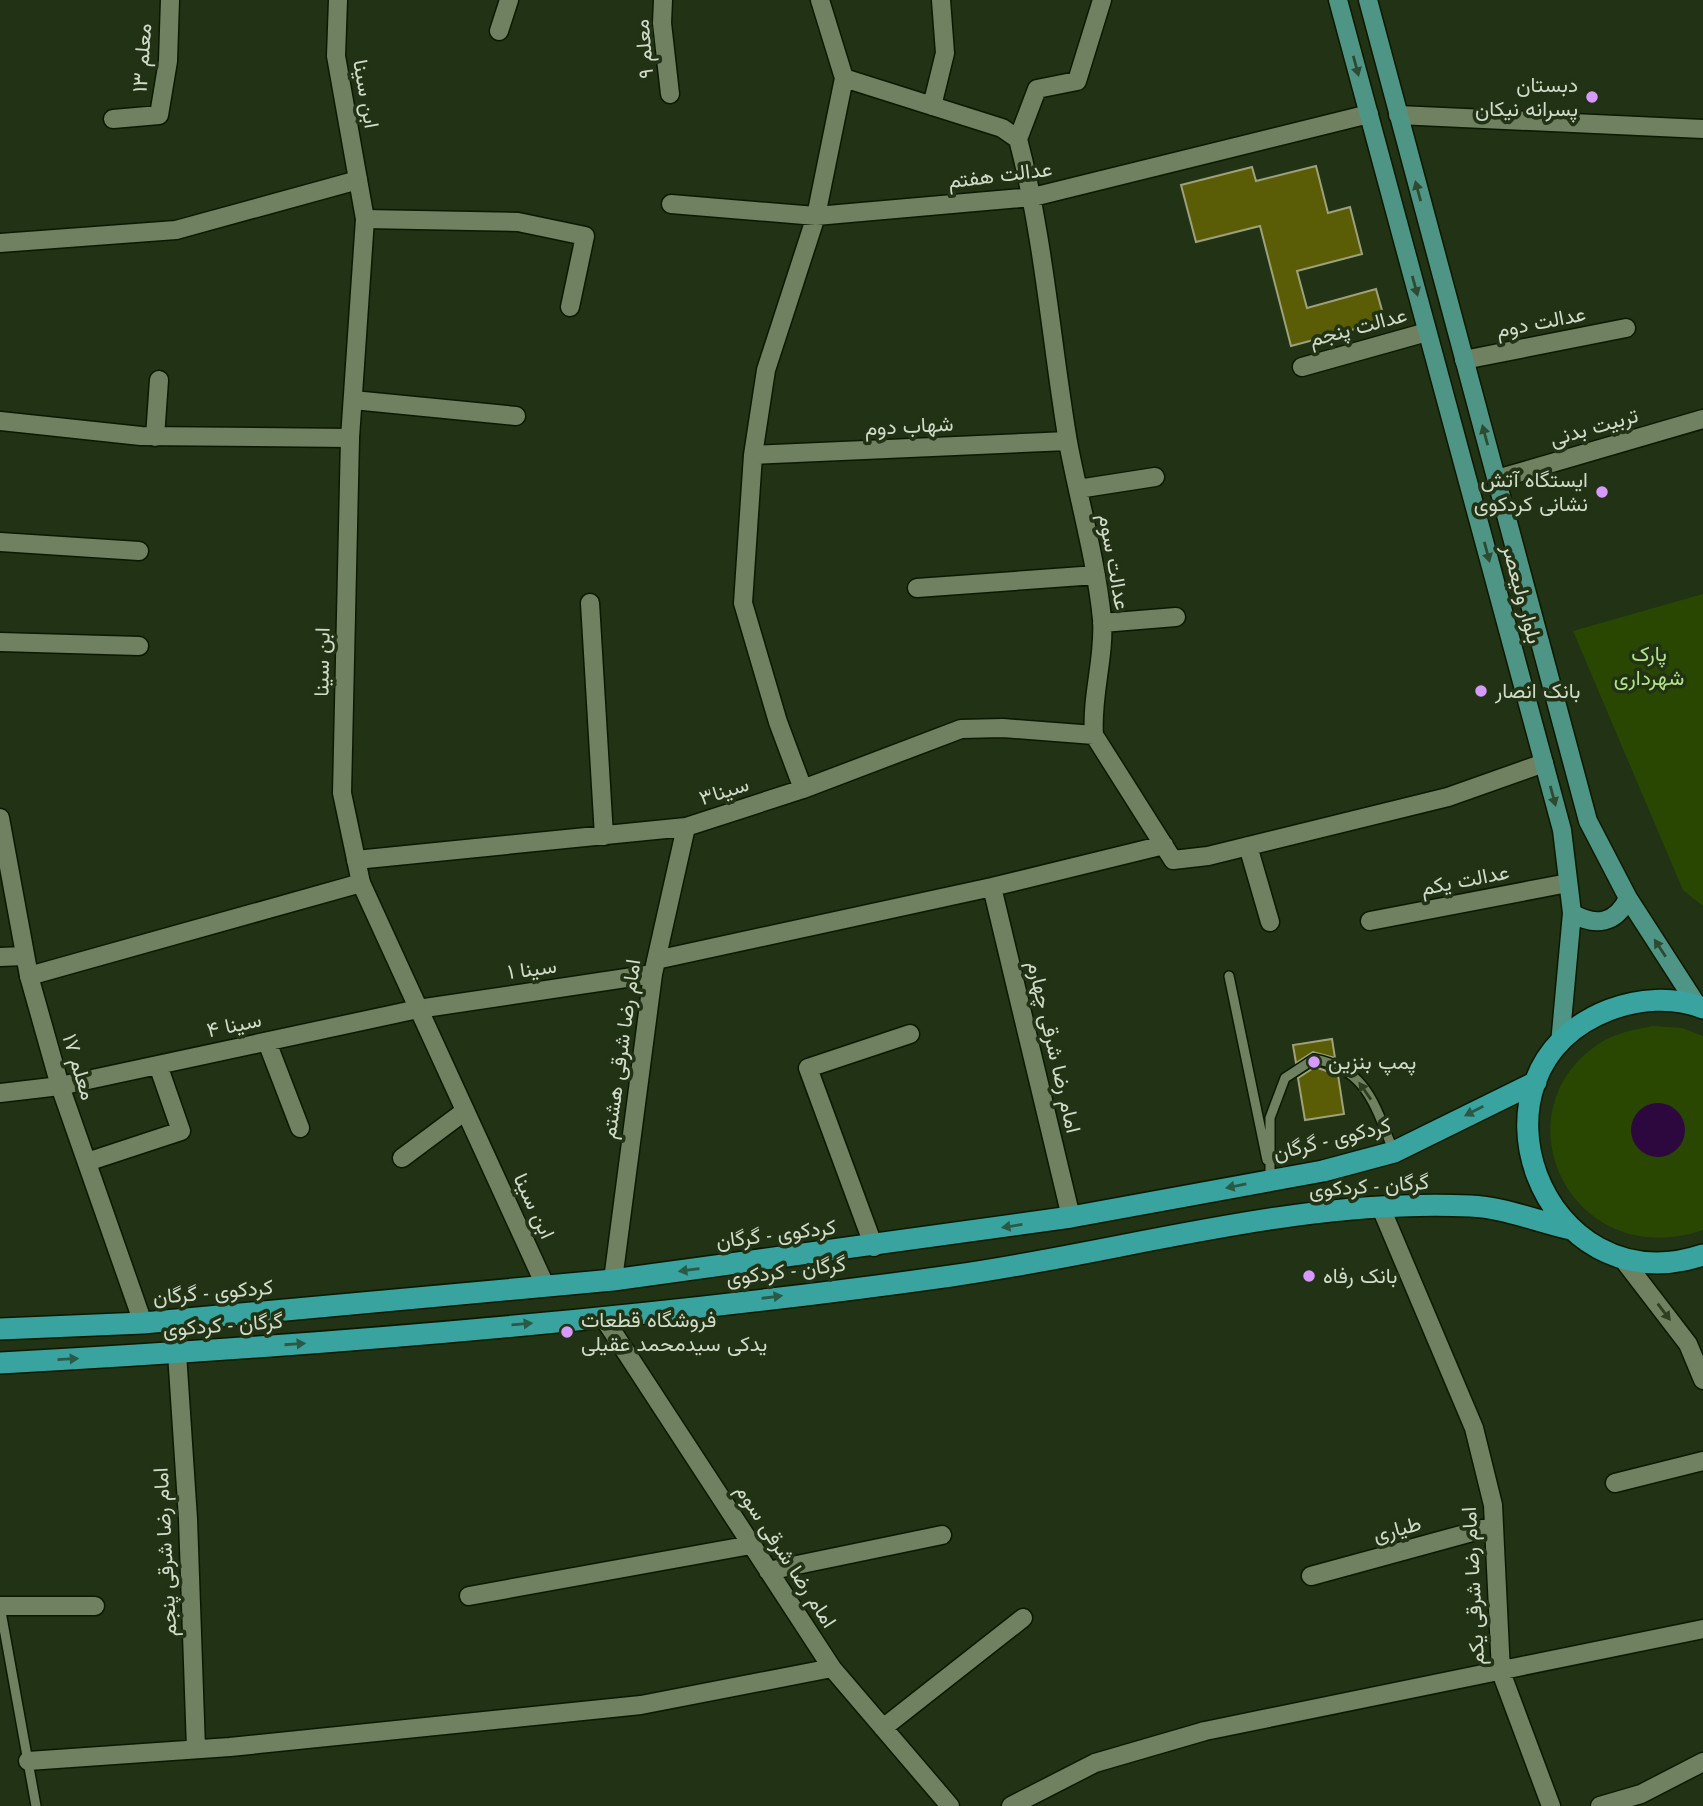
<svg xmlns="http://www.w3.org/2000/svg" width="1703" height="1806" viewBox="0 0 1703 1806" font-family="Jost,Vazirmatn,sans-serif">
<rect width="100%" height="100%" fill="#223214"/>
<path fill="#2a4702" d="M1703,594V906L1683,890L1573,631Z
M1653,1026L1682,1028L1703,1036V1230C1572,1274 1496,1115 1597,1045C1614,1033 1633,1030 1653,1026Z"/>
<path fill="#2c083e" d="M1631 1130a27 27 0 1 1 54 0a27 27 0 1 1-54 0Z"/>
<path fill="#5a5d06" stroke="#9ea17b" stroke-width="2" d="M1316,166L1328,213L1350,207L1362,254L1297,271L1307,308L1376,289L1385,321L1291,346L1260,226L1196,242L1181,185L1252,167L1256,181Z
M1332,1039L1335,1058L1313,1052L1296,1063L1293,1045Z
M1315,1067L1338,1075L1344,1114L1305,1120L1298,1078Z"/>
<g fill="none" stroke-linecap="round" stroke-linejoin="round">
<defs>
<path id="lane" d="M1229,976L1267,1160
M1270,1179V1118L1285,1078L1314,1059C1368,1069 1375,1107 1394,1152
M0,1606L36,1806"/>
<path id="street" d="M663,0L662,23L670,94
M499,31L509,0
M844,78L1002,128L1018,139C1044,238 1051,341 1068,442C1079,501 1096,559 1102,619C1105,657 1091,696 1094,735L1173,860L1208,856L1448,797L1544,763
M932,106L945,53L941,0
M1398,115L1703,129
M113,119L159,115L168,61L170,0
M1018,139L1037,89L1077,81L1102,0
M671,204L816,216L1033,197L1369,114
M365,219L518,222L585,236L570,307
M0,243L176,230L358,180
M1464,360L1626,328
M1302,367L1427,332
M353,400L516,416
M0,421L141,436L350,438
M155,437L159,380
M753,455L1068,441
M1078,489L1155,477
M0,542L139,551
M917,588L1096,575
M590,603L604,836
M1102,623L1176,617
M0,642L139,646
M803,789L778,722L743,603L753,455L766,370L816,216L844,78L820,0
M1248,846L1270,922
M356,860L686,827L803,789L961,729L1003,728L1094,735
M992,887L1071,1217
M1370,921L1568,883
M0,957L25,956
M656,960L992,887L1164,845
M29,976L361,883
M267,1042L300,1128
M0,1093L60,1086L418,1009L653,974
M402,1158L465,1111
M87,1162L181,1131L158,1065
M1381,1208L1474,1428L1493,1505L1501,1672L1551,1806
M874,1247L808,1068L910,1034
M613,1280L653,974L686,827
M603,1317L832,1668L950,1806
M177,1353L188,1519L196,1749
M1615,1483L1703,1461
M768,1571L942,1535
M1311,1576L1494,1526
M469,1596L751,1545
M0,1606H95
M883,1728L1023,1618
M28,1761L230,1747L641,1705L832,1668
M1011,1806L1095,1763L1205,1731L1703,1629
M1600,1806L1641,1794L1703,1762"/>
<path id="secondary" d="M338,0L336,56L365,219L350,438L342,793L361,883L545,1285
M1497,479L1703,419
M0,818L29,976L60,1086L143,1323
M1622,1258L1688,1344L1703,1380"/>
<path id="primary" d="M1338,0L1562,830L1572,913L1560,1044
M1368,0L1588,821L1628,898L1697,1005
M1572,913C1595,927 1616,924 1628,898"/>
<path id="highway" d="M1703,1008C1673,996 1638,999 1609,1010C1453,1071 1542,1309 1703,1255
M0,1329L143,1323L613,1280L1071,1217L1323,1171L1394,1152L1536,1082
M0,1363C317,1346 636,1320 951,1276C1123,1252 1295,1198 1470,1206C1503,1207 1539,1222 1571,1229"/>
</defs>
<use href="#lane" stroke="#0b1900" stroke-width="12"/>
<use href="#street" stroke="#0b1900" stroke-width="21"/>
<use href="#secondary" stroke="#0b1900" stroke-width="21"/>
<use href="#primary" stroke="#0b1900" stroke-width="21"/>
<use href="#highway" stroke="#0b1900" stroke-width="24"/>
<use href="#lane" stroke="#6f8160" stroke-width="9"/>
<use href="#street" stroke="#6f8160" stroke-width="18"/>
<use href="#secondary" stroke="#6f8160" stroke-width="18"/>
<use href="#primary" stroke="#4e9586" stroke-width="18"/>
<use href="#highway" stroke="#38a39f" stroke-width="21"/>
</g>
<defs><path id="oneway-solid" d="M-6-.8H1V-3.2L6.5 0L1 3.2V.8H-6Z" transform="scale(1.75)"/></defs>
<g fill="#2d4b30">
<use href="#oneway-solid" transform="translate(1356 66) rotate(75)"/>
<use href="#oneway-solid" transform="translate(1418 191) rotate(-105)"/>
<use href="#oneway-solid" transform="translate(1415 286) rotate(75)"/>
<use href="#oneway-solid" transform="translate(1485 435) rotate(-105)"/>
<use href="#oneway-solid" transform="translate(1487 552) rotate(75)"/>
<use href="#oneway-solid" transform="translate(1553 796) rotate(75)"/>
<use href="#oneway-solid" transform="translate(1660 948) rotate(-123)"/>
</g>
<g fill="#2e3e1f">
<use href="#oneway-solid" transform="translate(1365 1091) rotate(-125)"/>
<use href="#oneway-solid" transform="translate(1664 1312) rotate(53)"/>
</g>
<g fill="#2a5a45">
<use href="#oneway-solid" transform="translate(1474 1111) rotate(153)"/>
<use href="#oneway-solid" transform="translate(1236 1186) rotate(169)"/>
<use href="#oneway-solid" transform="translate(1012 1226) rotate(171)"/>
<use href="#oneway-solid" transform="translate(689 1270) rotate(173)"/>
<use href="#oneway-solid" transform="translate(772 1297) rotate(-7)"/>
<use href="#oneway-solid" transform="translate(522 1324) rotate(-5)"/>
<use href="#oneway-solid" transform="translate(295 1344) rotate(-4)"/>
<use href="#oneway-solid" transform="translate(68 1359) rotate(-3)"/>
</g>
<g fill="#d69bfa" stroke="#223214" stroke-width="2.5">
<circle cx="1592" cy="97" r="7"/>
<circle cx="1602" cy="492" r="7"/>
<circle cx="1481" cy="691" r="7"/>
<circle cx="1314" cy="1062" r="7"/>
<circle cx="1309" cy="1276" r="7"/>
<circle cx="567" cy="1332" r="7"/>
</g>
<g text-anchor="middle" dominant-baseline="central" stroke-width="7" stroke-linejoin="round" paint-order="stroke">
<g font-size="21" fill="#d1dbc9" stroke="#223214">
<text transform="translate(644 49) rotate(-95)">معلم ۹</text>
<text transform="translate(142 58) rotate(-86)">معلم ۱۳</text>
<text transform="translate(366 94) rotate(80)">ابن سینا</text>
<text transform="translate(1000 175) rotate(-7)">عدالت هفتم</text>
<text transform="translate(1541 322) rotate(-11)">عدالت دوم</text>
<text transform="translate(1358 327) rotate(-15)">عدالت پنجم</text>
<text transform="translate(909 426) rotate(-3)">شهاب دوم</text>
<text transform="translate(1594 427) rotate(-16)">تربیت بدنی</text>
<text transform="translate(1114 562) rotate(80)">عدالت سوم</text>
<text transform="translate(1522 594) rotate(75)">بلوار ولیعصر</text>
<text transform="translate(322 662) rotate(-89)">ابن سینا</text>
<text transform="translate(724 791) rotate(-18)">سینا۳</text>
<text transform="translate(1465 880) rotate(-11)">عدالت یکم</text>
<text transform="translate(532 969) rotate(-8)">سینا ۱</text>
<text transform="translate(234 1025) rotate(-12)">سینا ۴</text>
<text transform="translate(1054 1047) rotate(77)">امام رضا شرقی چهارم</text>
<text transform="translate(621 1049) rotate(-82)">امام رضا شرقی هشتم</text>
<text transform="translate(79 1067) rotate(73)">معلم ۱۷</text>
<text transform="translate(1332 1139) rotate(-14)">کردکوی - گرگان</text>
<text transform="translate(1369 1186) rotate(-4)">گرگان - کردکوی</text>
<text transform="translate(534 1206) rotate(65)">ابن سینا</text>
<text transform="translate(776 1234) rotate(-7)">کردکوی - گرگان</text>
<text transform="translate(786 1271) rotate(-7)">گرگان - کردکوی</text>
<text transform="translate(213 1292) rotate(-5)">کردکوی - گرگان</text>
<text transform="translate(223 1325) rotate(-4)">گرگان - کردکوی</text>
<text transform="translate(1397 1529) rotate(-15)">طیاری</text>
<text transform="translate(165 1552) rotate(-93)">امام رضا شرقی پنجم</text>
<text transform="translate(786 1556) rotate(57)">امام رضا شرقی سوم</text>
<text transform="translate(1473 1586) rotate(-93)">امام رضا شرقی یکم</text>
</g>
<g font-size="21" fill="#d1dbc9" stroke="#223214" text-anchor="start">
<text x="1578" y="85" text-anchor="end">دبستان<tspan x="1578" dy="24">پسرانه نیکان</tspan></text>
<text x="1588" y="480" text-anchor="end">ایستگاه آتش<tspan x="1588" dy="24">نشانی کردکوی</tspan></text>
<text x="1495" y="691">بانک انصار</text>
<text x="1328" y="1062">پمپ بنزین</text>
<text x="1323" y="1276">بانک رفاه</text>
<text x="581" y="1320">فروشگاه قطعات<tspan x="581" dy="24">یدکی سیدمحمد عقیلی</tspan></text>
</g>
<g font-size="21" fill="#b3e389" stroke="#223214">
<text x="1649" y="654">پارک<tspan x="1649" dy="24">شهرداری</tspan></text>
</g>
</g>
</svg>
